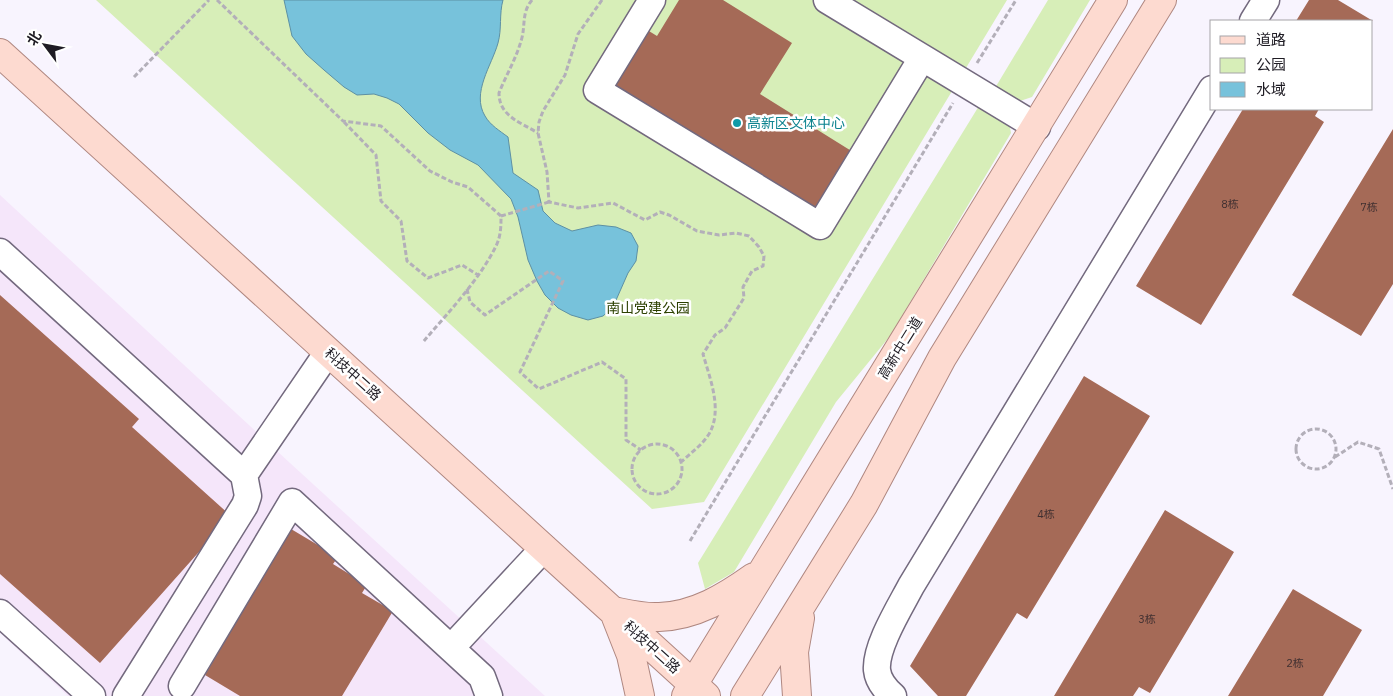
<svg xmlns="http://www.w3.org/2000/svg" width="1393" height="696" viewBox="0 0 1393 696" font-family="'IBM Plex Sans','Noto Sans SC',sans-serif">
<rect width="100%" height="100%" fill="#f8f4fe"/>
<path fill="#f5e6fa" d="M0,195L290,463L545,696H68L0,633Z"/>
<path fill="#d7eeb8" d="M96,0H1007L704,502L652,509Z
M1048,0H1090L1032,97L1017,102L995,88Z
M982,101L1008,116L1011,133L890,336L836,402L734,572L705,589L698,563Z"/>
<path fill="#77c2db" stroke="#5d90a4" d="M284,0H503C499,14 502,29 498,43C492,65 471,93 485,116C490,125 500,131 508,137L513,173L538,190L543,211L555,223L572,231L598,225L616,227L631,233L638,246L636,261L628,273L613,307L603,316L588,320L571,315L558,308L545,295L537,281L528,260L518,217L511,199L478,165L450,150L428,133L399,104L387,98L374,94L357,95L344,87L324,70L306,54L292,36Z"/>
<path fill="#a56a57" d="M679,0H723L792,43L760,94L853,152L815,214L608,86L644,28L657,36Z
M1309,0H1338L1373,21H1296Z
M1243,109H1319L1315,116L1324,122L1201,325L1136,286Z
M1393,129V284L1361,336L1292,295Z
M0,295L139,419L132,427L231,516L100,663L0,574Z
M1084,376L1150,416L1027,619L1017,613L966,696H938L910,666Z
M1165,510L1234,552L1150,693L1139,687L1133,696H1054Z
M291,529L338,557L333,564L367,585L362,593L393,611L342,696H240L205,675Z
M1293,589L1362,630L1323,696H1228Z"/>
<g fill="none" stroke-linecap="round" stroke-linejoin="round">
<defs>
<path id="minor" d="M652,0L597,90L820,226L922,58
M827,0L1037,127
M1253,21L1266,0
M0,252L244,475L248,496L245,505L126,696
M244,475L328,352
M0,613L92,696
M451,648L544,548
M182,686L292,502L482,677L489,696
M893,696C885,689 878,680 877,670C875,647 900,607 911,586L1212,89"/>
<path id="major" d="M0,53L706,696
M613,611C628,614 644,618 659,617C695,616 726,597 754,577
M616,617L631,655L640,696
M686,696L1113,0
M745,696L864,504L942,358L1162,0
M797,696L794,652L800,618"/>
</defs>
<use href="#minor" stroke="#73697e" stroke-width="29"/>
<use href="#major" stroke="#af8780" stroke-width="30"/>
<path stroke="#b3afb9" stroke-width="3" stroke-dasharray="5 2.5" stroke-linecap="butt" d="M217,0L343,121L381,126L430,171L452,182L468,187L501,216C501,226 501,236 496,246C480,279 447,314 423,342
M532,0C521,13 526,26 521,41C516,59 506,75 499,93C499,116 520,122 538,133
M602,0L578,34L565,75L543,111L539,122L538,133L547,172L549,202L578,208L613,203L645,220L660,212L669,215L697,231L719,235L736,233L749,236L759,247L764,256L763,266L752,271L743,287L744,298L725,328L715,335L703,354C710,379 723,410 709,434C702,445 691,453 681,462
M977,63L1016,0
M134,77L209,0
M344,122L376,155L381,201L401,221L407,261L428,278L462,265L478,275
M501,216L549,202
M467,289L470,302L485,315L549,271L563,281L520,372L539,389L602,362L626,379V440L641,450
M1296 449a20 20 0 1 1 40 0a20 20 0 1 1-40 0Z
M632 469a25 25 0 1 1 50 0a25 25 0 1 1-50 0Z
M1335,457L1358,442L1379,449L1393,489
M690,541L953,103"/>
<use href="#minor" stroke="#fff" stroke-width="26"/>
<use href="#major" stroke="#fddad0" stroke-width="28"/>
</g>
<circle fill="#0f9aa8" stroke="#fff" stroke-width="2" cx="737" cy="123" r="5"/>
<g text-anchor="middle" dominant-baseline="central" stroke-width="5" stroke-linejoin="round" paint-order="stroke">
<g font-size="11" fill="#403031">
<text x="1230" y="204">8栋</text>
<text x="1369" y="207">7栋</text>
<text x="1046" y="514">4栋</text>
<text x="1147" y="619">3栋</text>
<text x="1295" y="663">2栋</text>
</g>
<g font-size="14" fill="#0d838f" stroke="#fff" text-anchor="start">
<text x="747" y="123">高新区文体中心</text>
</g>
<g font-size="14" fill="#2c4000" stroke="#fff">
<text x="648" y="308">南山党建公园</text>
</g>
<g font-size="14" fill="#1f1c24" stroke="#fff">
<text transform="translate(900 348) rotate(-58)">高新中二道</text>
<text transform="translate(353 374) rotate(42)">科技中二路</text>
<text transform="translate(652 647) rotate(42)">科技中二路</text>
</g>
</g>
<rect x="1210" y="20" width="162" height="90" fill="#ffffff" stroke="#a5a4a7"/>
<rect x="1220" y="36" width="25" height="8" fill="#fddad0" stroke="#a5a4a7"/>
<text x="1256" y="45" font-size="15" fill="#1f1c24">道路</text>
<rect x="1220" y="58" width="25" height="15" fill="#d7eeb8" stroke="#a5a4a7"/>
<text x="1256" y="70" font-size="15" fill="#1f1c24">公园</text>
<rect x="1220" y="82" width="25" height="15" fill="#77c2db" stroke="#a5a4a7"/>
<text x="1256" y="95" font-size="15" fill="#1f1c24">水域</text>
<g transform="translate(45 45) rotate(302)" stroke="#ffffff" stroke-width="4" paint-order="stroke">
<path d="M0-4L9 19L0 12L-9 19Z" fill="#1f1c24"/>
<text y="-8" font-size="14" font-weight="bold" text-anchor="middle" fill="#1f1c24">北</text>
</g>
</svg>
